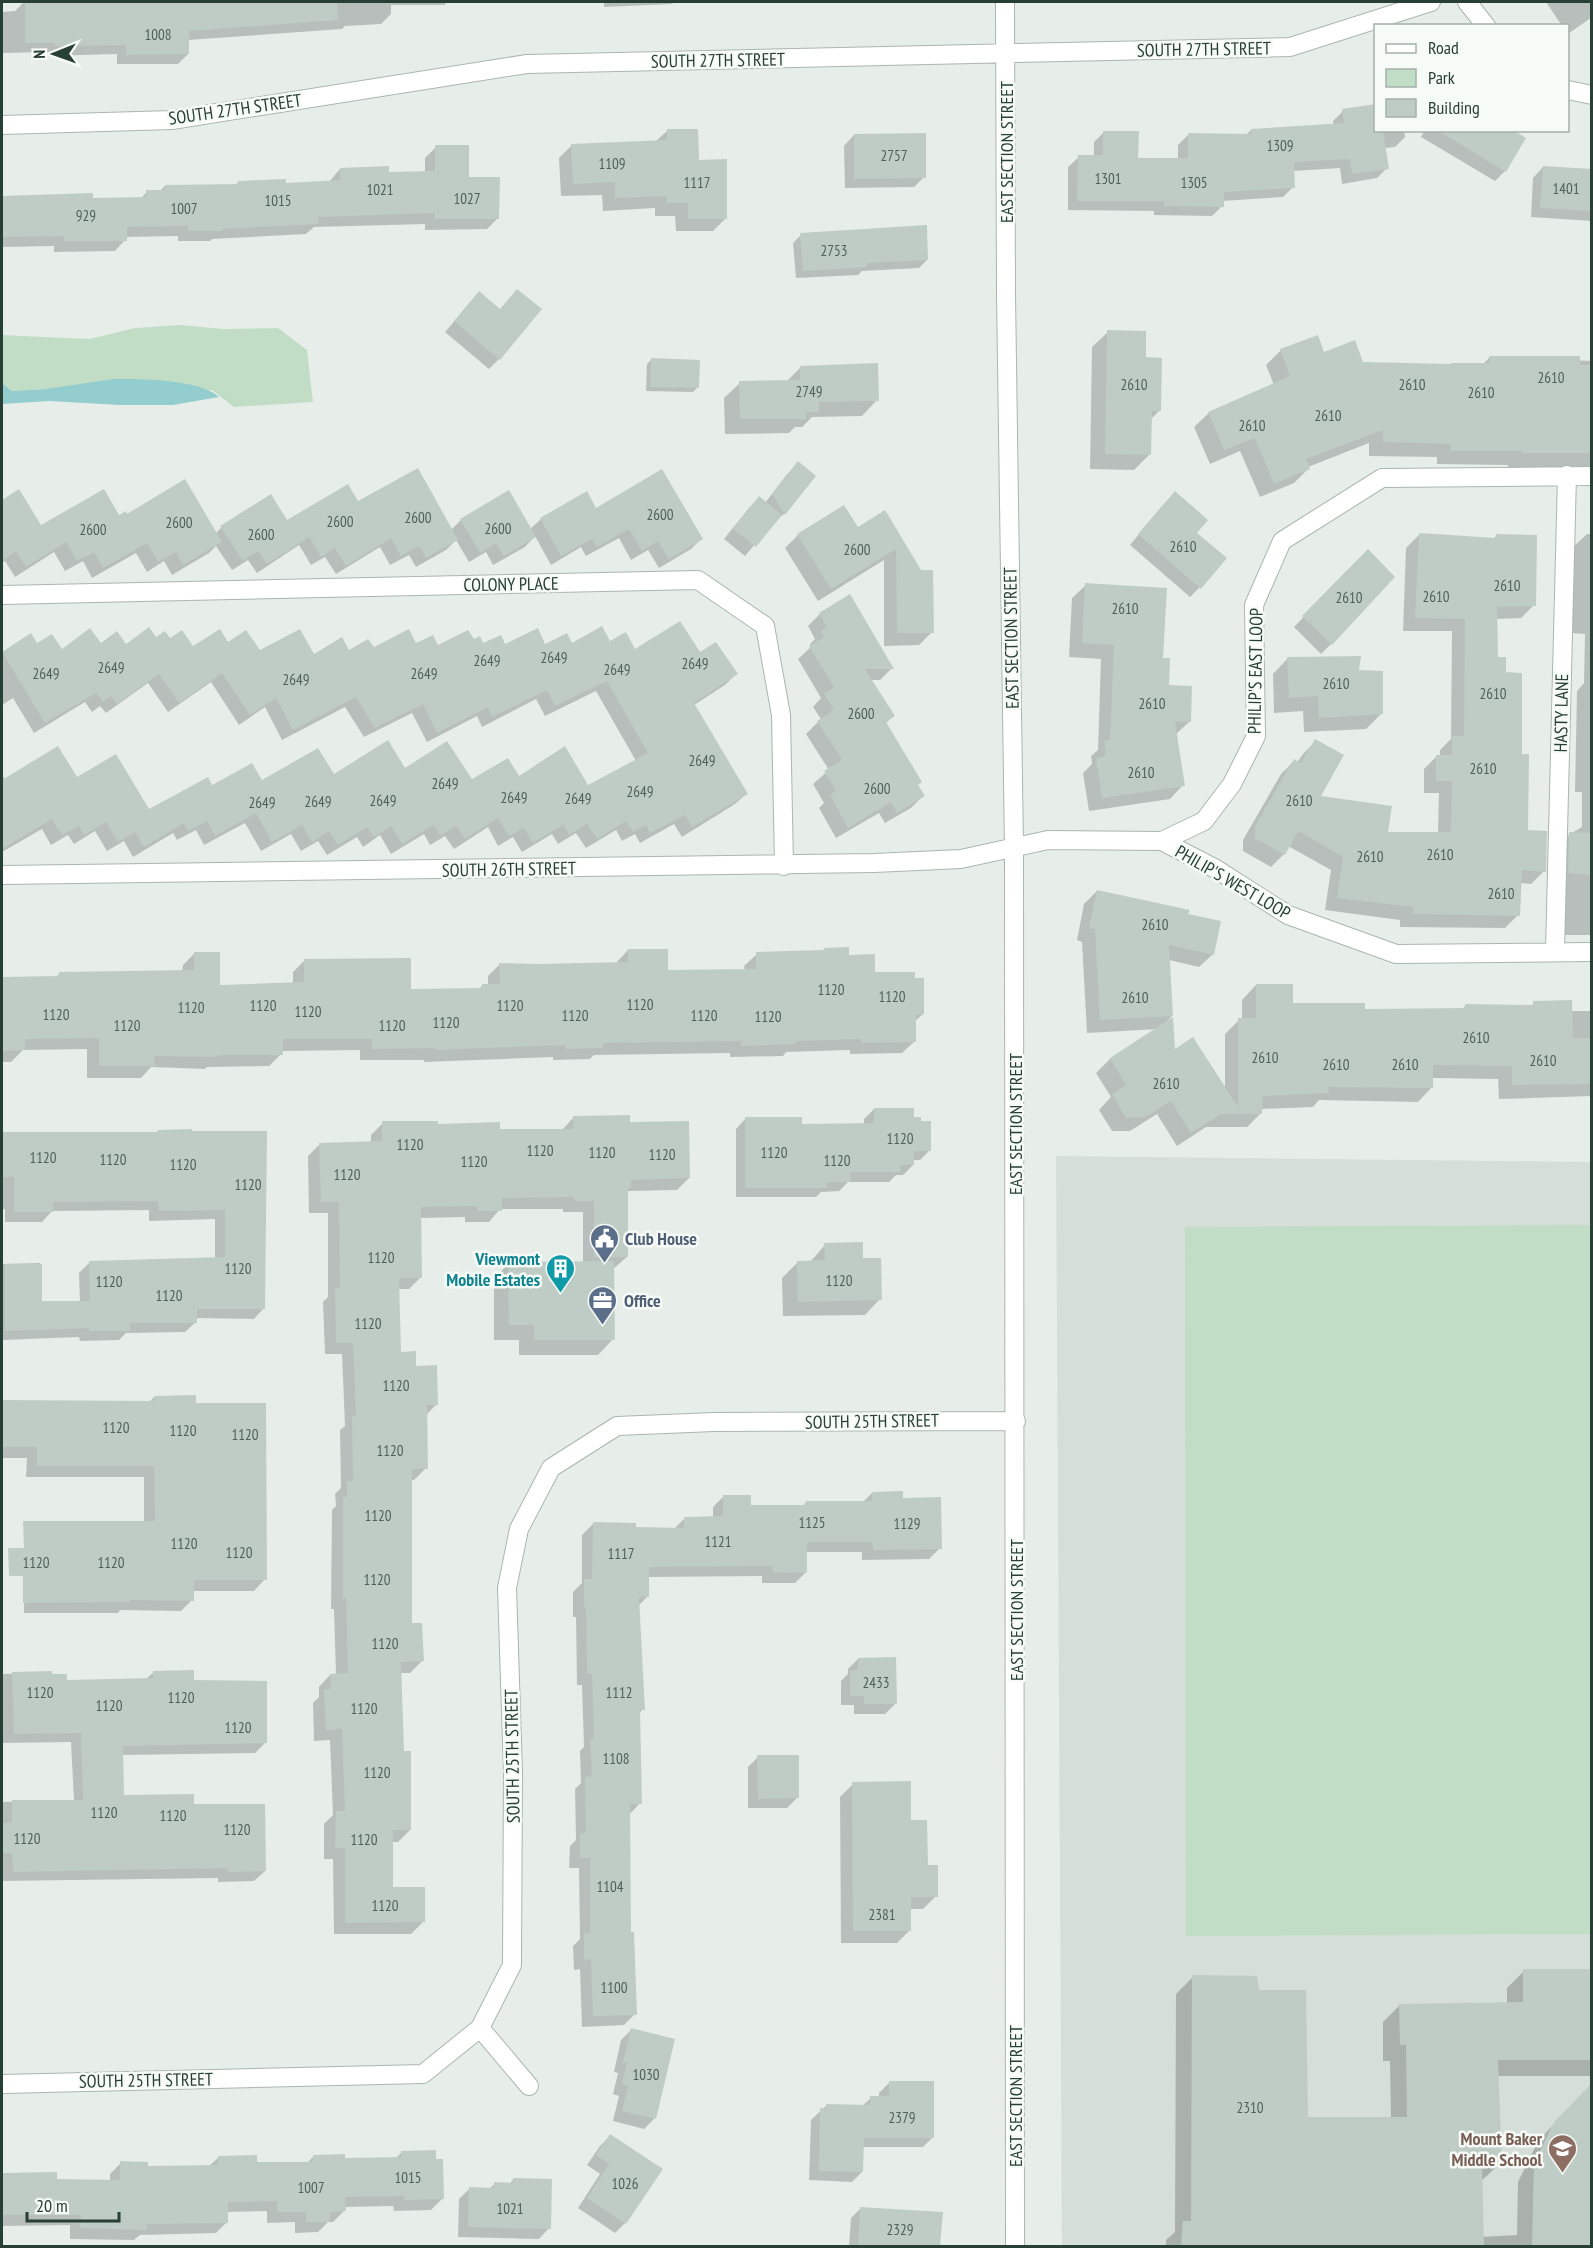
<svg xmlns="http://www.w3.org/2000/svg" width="1593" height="2248" viewBox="0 0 1593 2248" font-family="'PT Sans Narrow',sans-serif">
<rect width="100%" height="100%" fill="#e7eeea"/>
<path fill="#d5ded9" d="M1056,1156L1591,1162V2246H1062Z"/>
<path fill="#c2ddc6" d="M181,325L224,329L278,328L307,350L313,402L234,407L212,390L46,389L12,391L2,383V335L89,339L135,328Z
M1591,1225V1934L1186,1936L1185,1227Z"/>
<path fill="#94cdce" d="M114,379C140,379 200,379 219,397L173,405H120L49,401L2,404V383L12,391L46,389Z"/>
<path fill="#0003" d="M24,2H483H447L444,5H391V14L381,24L345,26L342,29L188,40V54L178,64H117V54L46,56V52L3,53L2,60V12L15,11Z
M604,2H674L672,4L604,7Z
M1546,2H1592V17L1568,34V26H1562Z
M1343,111L1376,130H1404L1405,137L1395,147L1384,148L1387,168L1377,178L1342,184L1340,168L1293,171V187L1283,197L1222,201V206L1212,216L1154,215V211L1068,210V167L1079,157H1094V142L1104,132L1137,159L1178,160V145L1188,135H1246L1251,130L1334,125L1333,121Z
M1425,130H1510L1505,171L1495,181L1421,137Z
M667,131L726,218L713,231H676L675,216H655V208L603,211L602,195L561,196L559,158L572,145L656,141Z
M854,135L924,177L914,187L845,188L844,146Z
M436,147L467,178L498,218L487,229L425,230V224L314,227L306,234L212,239L210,241H178V236L125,237V240L115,251L54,252V246L2,247V197L92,194V199H140L147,192L160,191L165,186L236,185L238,182L284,184L329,182L340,169L387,174L425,173V158Z
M1543,167L1592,170V221L1531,217L1533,178Z
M801,235L927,260L919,268L862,271L858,275L796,278L793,243Z
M517,291L499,359L489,369L445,332L479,293L500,310Z
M1108,332L1144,359L1160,410L1150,420V454L1134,470L1090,469L1092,347Z
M1281,350L1323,354L1362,364H1483L1490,357L1592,361V469H1574V467H1508V465L1437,464V457L1369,456V443L1308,467V469L1294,483L1260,497L1240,451L1210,464L1194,427L1209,413L1274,385L1266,365Z
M651,360L698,387L693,392L646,391L647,364Z
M800,368L877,400L862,416L812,417L802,427H795L789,433L725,434L724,398L740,383L786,382Z
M788,473L814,476L784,514L774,522L745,556L724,539L749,508L759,498L765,503Z
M18,491L41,527L127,516L215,534L221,528L287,522L358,503L451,530L461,520L530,529L541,519L596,510L701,539L691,549L659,568L648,550L631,560L619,538L586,556L581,547L551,565L535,536L525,547L493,565L486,552L469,562L456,540L446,550L416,567L409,555L390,565L380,547L336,574L325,557L311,565L299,545L257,573L248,560L232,570L216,546L209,553L172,575L164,561L147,572L136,553L92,578L83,561L65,571L54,552L15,577L5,561L2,563V502Z
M1165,503L1200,587L1190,597L1130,545Z
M884,513L932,632L919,645L884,646V560L818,601L785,548L798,535L857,529Z
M1587,534H1592V935H1565V888L1556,848L1570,834L1582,827V792H1575L1577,691L1584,683L1585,634L1572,633V548Z
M1419,535L1493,540L1496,536L1534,605L1521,618L1496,619L1497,658L1504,674L1521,755L1527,832L1544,871L1531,884L1520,883L1518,915L1505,928L1400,927V920L1325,910L1331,870L1288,846L1284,854L1271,867L1243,851V840L1281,774L1294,761L1297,763L1303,754L1316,741L1318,798L1387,833H1438L1439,793H1424V769L1437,756H1440V750L1451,739L1452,631H1403L1406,548Z
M1368,551L1331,644L1321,654L1294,627Z
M1086,585L1161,660L1167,686L1189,722L1175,735L1183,785L1170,799L1089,811L1083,773L1092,764L1091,756L1098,750L1101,659L1069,657L1072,598Z
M849,596L892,668L880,680H871L893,716L885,724L923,796L911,808L885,823L879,813L836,838L819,808L824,803L813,784L829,770L806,734L821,719L813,707L821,698L798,659L811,647L810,644L815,639L808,626L820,614Z
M31,635L36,645L61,651L101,645L125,646L155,639L170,640L193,648L228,644L259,652L313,656L415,646L438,647L473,641L483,645L505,646L610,643L635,652L700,654L736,674L725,685L694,705L746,794L735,804L682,837L674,824L640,843L635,834L622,841L616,830L586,848L576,833L558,844L552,834L522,852L513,837L498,846L488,827L454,849L445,836L430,845L424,834L391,854L380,835L363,847L357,837L327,855L318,841L301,851L291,834L261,851L245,823L204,845L196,830L177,840L173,833L133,857L124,841L107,851L95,831L74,844L68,835L51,845L42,829L2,852V774L5,780L76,779L148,811L212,787L404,770L471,781L518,778L588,787L636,761L596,691L545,716L536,699L482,727L477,716L427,742L412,713L364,737L345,707L282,740L265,707L239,725L211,682L168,712L148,683L106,713L100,706L92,712L85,702L34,733L13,698L2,705V653Z
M1288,658L1358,671L1381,714L1366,729L1304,732L1303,711L1274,713L1273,674Z
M1097,891L1186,916L1213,954L1199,967L1169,960L1172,1016L1165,1023L1174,1051L1225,1089V1034L1239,1020H1242V1000L1256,985L1291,1004L1364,1011L1461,1010L1466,1005L1530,1007L1534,1003L1571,1011H1592V1096L1499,1099L1498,1079L1432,1078V1087L1418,1102L1319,1100L1313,1107L1261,1109V1113L1247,1127H1206L1177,1146L1157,1114L1130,1131H1112L1099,1110L1111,1097L1096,1073L1110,1059L1158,1029L1087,1033L1082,942L1077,940L1084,904Z
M825,949L848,956L874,974L923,1014L914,1022L915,1041L902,1053L850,1054V1050L786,1052L783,1056L730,1057V1053L594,1055L590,1059L553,1060V1057L424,1062V1060H360V1050L281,1051V1054L269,1066L207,1067L205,1069L151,1067L141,1078H87V1049L23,1050L11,1062H2V978H55L60,973L182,972L183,965L195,953L218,986L293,984V972L305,960L410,990L479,989L483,985H488V976L500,964L538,966L616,963L628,950L667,972L745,971L744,966L757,954L822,952Z
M874,1109L913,1118L919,1122L930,1150L920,1160H913V1165L903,1175H896L889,1182H848L839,1191L821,1192L816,1197H736V1129L746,1118L801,1126L864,1125V1119Z
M574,1117L629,1124L689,1178L677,1190L627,1191V1257L613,1269V1339L598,1355H519V1340H494V1279L509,1263H583V1212H563V1209H500L489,1222H465V1217L420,1218L421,1277L409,1289H398L400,1353L415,1367L437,1404L425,1416L426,1468L414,1480H410L411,1625L422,1661L410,1673H400L402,1753L410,1830L398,1842H392L391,1888L423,1922L411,1934H334L333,1859H324V1824L333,1815L330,1740L314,1741L313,1703L319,1697V1687L330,1675H336L334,1609H331L332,1510L336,1506L335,1494L341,1488L340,1430L345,1426L342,1354H325L323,1302L328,1297V1213H309L308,1156L320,1144L371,1142V1135L383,1123L499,1130H562Z
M158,1131L265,1132L264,1308L254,1319L196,1318V1322L185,1332L126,1333L119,1340L80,1341L79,1337L2,1340V1264L40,1263V1303L80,1302L79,1273L89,1263L215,1259V1219L149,1221V1210L52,1211L42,1222H5V1209H2V1134L156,1133Z
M825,1245L862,1260L880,1299L865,1315L783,1316L782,1278L798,1262H810Z
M154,1397L195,1404L265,1579L254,1591H192V1600L181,1611L120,1610L118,1613H24L25,1534L144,1522V1477H26L27,1458H2V1402H149Z
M872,1493L901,1500L940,1548L929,1559L862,1560V1552H806V1572L795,1583H762V1576L648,1577L647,1597L638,1606L643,1709L638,1715L640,1803L629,1815V1933L635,2014L624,2025L582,2027L580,1969L574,1970L573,1946L580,1939L579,1868H569L570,1846L576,1840L575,1789L581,1783L580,1751L584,1747L582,1685H577L576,1617H573V1592L582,1583V1535L593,1524L634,1529H674L685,1518H713V1507L724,1496L749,1506H803L806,1502H863Z
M858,1659L895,1704L885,1714H854V1705H841V1681L848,1674V1669Z
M154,1672L193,1682L265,1743L255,1753L122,1755V1797L265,1871L254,1881L218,1882V1878L2,1881V1802L74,1801L71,1742L2,1743V1674L51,1673V1676L65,1681L146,1679Z
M758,1757L797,1798L787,1808H748V1767Z
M853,1784L910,1821L936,1896L923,1909H910V1930L897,1943H841L840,1797Z
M1592,1970V2076H1497L1500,2164L1481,2181L1482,2237L1517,2235L1518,2182L1538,2141L1592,2084V2246H1166V2240L1175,2232L1176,1994L1193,1977L1258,1992L1307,2119L1391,2118L1390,2061H1383V2022L1400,2005L1507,2004V1988L1524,1971Z
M632,2029L673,2040L654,2119L644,2129L613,2121L619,2096L613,2094L618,2073L614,2072L621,2040Z
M889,2083L933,2137L923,2147H863L862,2172L852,2182L809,2180L811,2120L827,2105L862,2106L871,2098H879V2093Z
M610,2136L625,2223L615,2233L578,2208L600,2174L587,2165L600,2146Z
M402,2152L442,2199L431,2210L394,2211L393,2206L344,2207V2211L333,2222H328L318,2232L295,2233V2222L267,2223V2211L227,2212V2222L216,2233L140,2235L134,2240L70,2239V2225L2,2226V2174H55L56,2181L110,2182V2174L121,2163L146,2167L209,2166L218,2158L256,2164L307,2163L313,2157L343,2160L395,2159Z
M513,2180L549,2228L539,2239L458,2237L459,2199L469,2189H489L495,2184H509Z
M861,2208L939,2246H849L851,2218Z"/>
<path fill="#bfccc5" d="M25,2H337L338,20L189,31V54L126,55V45L55,46V43H25Z
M1376,104V130H1383L1389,169L1352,174L1350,159L1294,162L1295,188L1224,192V207L1164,206V201H1077L1078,155H1103V131H1139L1138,158H1188V133L1251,134V129L1344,123L1342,109Z
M667,129H698L699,160L727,159V219H688V203H667V196L615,198V182L573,184L571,144L667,140Z
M1437,130H1513L1526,138L1506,172Z
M926,133V178L854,179V134Z
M435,145H469V177H500L499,219H435V213L318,217L319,224L222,229V231H188V226L127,227V241H64V236L2,237V196L93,193V198L146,197V190H165V185L238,184V181L286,179V183L340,180V168L389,166V172L435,171Z
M1543,166L1592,169V211L1540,208Z
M927,225L928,260L867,263V267L803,271L800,233Z
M517,289L542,309L500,360L454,321L479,291L500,309Z
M1107,330L1146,331V357L1162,358L1161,411H1152L1151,455L1105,454Z
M1318,335L1324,352L1355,340L1363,362L1451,364V363H1490L1489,356H1580V365H1592V453H1522V451H1451V444L1383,442V430L1306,459L1310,469L1274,484L1255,438L1224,450L1208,412L1290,376L1280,349Z
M651,358L700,360L699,388L650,387Z
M878,363L879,401L819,402V412H806V419H740L739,381L800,380V366Z
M798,461L816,476L785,515L772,494Z
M418,468L458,540L426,558L419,546L401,556L391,538L346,566L335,548L321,557L309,537L267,564L258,551L243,561L220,526L271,494L287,520L348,484L358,501Z
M662,469L703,539L669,559L658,541L642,551L629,529L597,547L592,539L561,556L540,518L587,491L596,508Z
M185,479L222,542L183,565L176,552L158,562L147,543L103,568L94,552L77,561L66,542L26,567L16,551L2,561V500L19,489L41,525L104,489L119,515L126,511L127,514Z
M509,490L536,537L504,556L496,543L480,553L460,519Z
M1175,491L1208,520L1197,533L1227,558L1201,589L1138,534Z
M759,496L782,515L756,547L733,529Z
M844,505L858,527L885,510L921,570H933L934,633H897L896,549L831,589L797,534Z
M1419,533L1496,538V534L1537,535L1536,606L1497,607L1498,657H1506V672L1522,673V754H1529L1528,830L1547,831L1546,872L1522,870L1520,916L1413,914V907L1337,898L1343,857L1298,831L1285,855L1255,838V826L1294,759L1301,763L1315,739L1344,755L1321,796L1392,806L1388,832H1451L1452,781H1436V755H1452V736H1464L1465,619L1415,618Z
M1368,549L1395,577L1332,645L1302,616Z
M1085,583L1167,588L1163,658H1170L1169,685L1192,686L1191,722H1175L1185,786L1102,798L1096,758L1106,756L1104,741L1110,740L1114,645L1082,643Z
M850,594L894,669H865L895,716L886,722L922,782L918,785L925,796L897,813L891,802L848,828L830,795L836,791L824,771L842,760L817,721L834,710L824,694L834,687L809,646L824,637L821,631L827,627L819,613Z
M680,621L700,652L716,642L738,674L694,703L748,794L692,827L685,815L650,833L646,825L633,832L626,821L597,839L587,824L569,835L563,825L533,843L524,828L509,836L498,818L465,839L456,826L441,836L434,825L402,844L391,826L374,837L367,827L338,845L329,831L312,842L302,825L272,842L256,813L215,836L207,821L188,831L184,823L144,847L135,832L118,842L106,822L84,835L79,826L62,835L52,819L2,849V780L58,746L77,777L116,754L149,809L208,777L212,785L252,763L262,780L318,748L334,774L388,740L405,768L447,741L472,779L508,758L519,776L565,746L588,785L648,753L607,681L555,706L547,690L492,717L488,707L437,733L423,704L375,728L356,697L293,730L276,698L250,715L222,673L179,703L159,674L117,704L111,696L103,702L96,693L45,723L2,652L31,633L37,643L52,634L62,649L90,628L101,643L117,631L126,644L149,627L156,637L165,631L170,638L182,630L193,646L220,629L228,642L246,630L260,650L300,629L314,654L342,637L349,650L368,639L374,647L409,629L416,643L433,635L438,645L468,630L474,639L480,636L483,643L501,635L505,644L538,628L545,644L567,633L572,643L602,626L610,641L626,632L635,649Z
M1361,656L1359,670L1383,671V714L1319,718L1318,696L1289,698L1287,657Z
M1569,832L1592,833V875L1568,873Z
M1097,890L1190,910L1188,914L1221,921L1214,955L1169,945L1173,1016L1100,1020L1095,929L1089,928Z
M849,947V955L875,954V972H915V978H924V1014L916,1015V1042L861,1043V1039L796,1041V1044L741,1046V1041L603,1043V1048L565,1049V1045L435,1050V1048L372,1049V1039H283V1055H218V1057L154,1056L155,1066H99V1038L25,1039V1050L2,1051V977L59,976V972L194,970V952H220V985L304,982V959L411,958V989L482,988V984H500L499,963L538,964L628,962V949H668V970L756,969V952L824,950V948Z
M1256,984H1293V1003H1365V1009L1465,1008V1004L1533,1005V1001L1572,1000L1573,1038H1592V1084L1512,1085V1066L1433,1065V1088L1328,1087L1329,1093L1263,1096L1262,1114H1221L1191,1133L1171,1101L1146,1117L1126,1118L1112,1094L1126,1085L1110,1058L1173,1017L1175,1049L1193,1037L1238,1107V1018H1256Z
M874,1108H914V1117H921V1121H931V1151H914V1165H901L900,1172H850L851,1182H827V1188H745V1117H802V1124L874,1123Z
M630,1115V1122L689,1121L690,1178L631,1180V1188H628V1257H594V1201H574V1197L502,1198V1211H477V1206L421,1207L422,1278H399L401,1352L416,1351V1366L437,1365L438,1405H427L428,1469H412V1623H422L424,1661L401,1662L404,1751H411V1830H393V1887H425V1922L345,1923V1848H335L336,1811H345L342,1729L326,1730L324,1689H331L330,1674L348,1673L346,1598H343V1497H347V1481H353L352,1416H356L353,1343H336L335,1288H340L339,1202H321L319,1143L382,1141V1121H438V1124L500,1122V1129H573V1116Z
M192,1129V1131H267L265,1309H197V1323H130V1331H89V1328L5,1331V1264H42V1301H90L89,1261L225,1257V1210L159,1211L158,1201L53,1202V1212H14V1177H2V1132H158V1130Z
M863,1242V1258H881L882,1300L798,1302L797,1261L825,1260L824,1243Z
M614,1261L615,1340H534V1325H509L508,1262Z
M196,1395V1403H266L267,1580H194V1601L130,1600V1602L23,1603V1576H9L8,1548H24L23,1521H155L154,1466H37V1447H2V1400L154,1401V1396Z
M903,1491V1498L941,1497L942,1549L873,1550V1542H807V1573L773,1572L772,1566L649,1567V1597H639L645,1710H640L642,1804H630L631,1932H634L637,2015L593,2016L591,1959L584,1960V1933H590V1858H580V1834L586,1833L585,1777L592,1776L590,1739H594L592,1674H587L586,1607H584V1579H592L593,1522L636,1523V1527L684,1528V1517L723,1516V1495H751V1505H805L806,1501H872V1492Z
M896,1657L897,1704H864V1696H850V1670H858V1658Z
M194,1670V1680L267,1681V1743L123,1746L124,1795L194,1794V1804H265L266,1871L228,1872L227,1868L13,1872L12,1853H2V1823L12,1822V1800H83L81,1733L14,1734L12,1672L52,1671V1674H67V1680L153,1678V1671Z
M757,1755H799V1798L758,1799Z
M911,1781V1820H927L928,1865H938V1897H911V1931H853L852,1782Z
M1523,1969H1592V2060H1498L1502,2164L1482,2165L1484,2247H1181L1183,2221H1191L1192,1975L1257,1976L1259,1990H1306L1308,2117H1407L1406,2045H1400L1399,2004L1523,2002Z
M631,2028L675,2039L656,2119L622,2111L628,2086L622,2084L627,2063L623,2062Z
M889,2081H934V2138H864L863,2172L819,2171L820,2108L826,2109V2104L870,2105V2096H889Z
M1592,2083V2247H1532L1534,2164L1554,2122Z
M610,2134L663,2169L626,2224L587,2198L609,2164L596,2155Z
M436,2150V2159H443L444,2199L404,2200V2196L345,2197L346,2211L330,2212V2222H306V2212H277V2201L228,2202V2223L147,2224V2230L80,2228L81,2215H2V2173L57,2172V2179L120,2180V2161L148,2162V2166L218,2165V2156L257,2155V2162H313V2155L345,2154V2158L401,2157V2151Z
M513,2178L552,2179L551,2229L468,2227L469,2187L494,2188V2182L513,2183Z
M860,2207L943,2212L940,2247H858Z"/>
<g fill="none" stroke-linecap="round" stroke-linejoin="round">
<defs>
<path id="minor" d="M1005,2L1006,294L1014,848L1015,2246
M1467,2L1486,26
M1568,90L1592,95
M2,125L172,120L527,64L1290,47L1431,2
M2,595L698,580L765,626L781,715L784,866
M1162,841L1204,821L1232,784L1256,736L1254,605L1282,541L1382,478L1592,476
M2,875L874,863L961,859L1048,840L1162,841L1216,869L1288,915L1396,954L1592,952
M1555,951L1567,475
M480,2028L529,2086
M2,2084L423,2074L480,2028L512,1965L513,1773L507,1588L519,1529L551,1468L617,1426L714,1422L1016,1421"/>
</defs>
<use href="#minor" stroke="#aab6b0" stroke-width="20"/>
<use href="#minor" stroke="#fff" stroke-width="18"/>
</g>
<defs>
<symbol id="civic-pin" viewBox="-11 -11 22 30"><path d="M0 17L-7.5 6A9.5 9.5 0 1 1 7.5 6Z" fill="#5c6f8a" stroke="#f7fbf8"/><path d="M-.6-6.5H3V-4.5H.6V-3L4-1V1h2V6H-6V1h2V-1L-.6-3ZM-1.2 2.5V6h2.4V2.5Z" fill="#fff"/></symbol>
<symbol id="building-pin" viewBox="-11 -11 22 30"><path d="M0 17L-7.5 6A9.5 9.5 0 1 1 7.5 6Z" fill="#0f9aa8" stroke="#f7fbf8"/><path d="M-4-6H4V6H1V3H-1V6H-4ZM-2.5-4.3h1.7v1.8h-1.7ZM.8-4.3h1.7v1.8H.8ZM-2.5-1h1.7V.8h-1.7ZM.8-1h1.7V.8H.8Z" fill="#fff"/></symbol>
<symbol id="office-pin" viewBox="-11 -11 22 30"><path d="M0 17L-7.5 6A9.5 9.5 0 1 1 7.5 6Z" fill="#5c6f8a" stroke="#f7fbf8"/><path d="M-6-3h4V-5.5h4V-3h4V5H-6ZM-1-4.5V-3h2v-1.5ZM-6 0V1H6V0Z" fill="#fff"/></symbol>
<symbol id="school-pin" viewBox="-11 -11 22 30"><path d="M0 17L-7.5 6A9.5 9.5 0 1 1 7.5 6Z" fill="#8d6e63" stroke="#f7fbf8"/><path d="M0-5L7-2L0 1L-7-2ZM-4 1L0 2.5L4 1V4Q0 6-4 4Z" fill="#fff"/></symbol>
</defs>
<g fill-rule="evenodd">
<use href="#civic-pin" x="588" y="1222" width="33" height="45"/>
<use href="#building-pin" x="544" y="1252" width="33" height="45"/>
<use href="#office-pin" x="586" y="1284" width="33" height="45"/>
<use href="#school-pin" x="1546" y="2132" width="33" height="45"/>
</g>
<g text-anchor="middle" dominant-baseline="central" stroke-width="5" stroke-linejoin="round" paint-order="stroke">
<g font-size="15" fill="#4d6259">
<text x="158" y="34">1008</text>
<text x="1280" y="145">1309</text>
<text x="894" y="155">2757</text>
<text x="612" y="163">1109</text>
<text x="1108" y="178">1301</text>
<text x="697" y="182">1117</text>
<text x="1194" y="182">1305</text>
<text x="1566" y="188">1401</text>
<text x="380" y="189">1021</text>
<text x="467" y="198">1027</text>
<text x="278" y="200">1015</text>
<text x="184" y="208">1007</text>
<text x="86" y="215">929</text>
<text x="834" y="250">2753</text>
<text x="1551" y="377">2610</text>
<text x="1134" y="384">2610</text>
<text x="1412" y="384">2610</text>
<text x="809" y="391">2749</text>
<text x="1481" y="392">2610</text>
<text x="1328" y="415">2610</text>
<text x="1252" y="425">2610</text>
<text x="660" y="514">2600</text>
<text x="418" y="517">2600</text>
<text x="340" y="521">2600</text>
<text x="179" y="522">2600</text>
<text x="498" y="528">2600</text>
<text x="93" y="529">2600</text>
<text x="261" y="534">2600</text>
<text x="1183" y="546">2610</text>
<text x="857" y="549">2600</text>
<text x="1507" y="585">2610</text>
<text x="1436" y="596">2610</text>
<text x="1349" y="597">2610</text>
<text x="1125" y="608">2610</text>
<text x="554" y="657">2649</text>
<text x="487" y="660">2649</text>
<text x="695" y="663">2649</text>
<text x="111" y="667">2649</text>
<text x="617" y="669">2649</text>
<text x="46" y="673">2649</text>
<text x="424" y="673">2649</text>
<text x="296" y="679">2649</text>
<text x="1336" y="683">2610</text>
<text x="1493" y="693">2610</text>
<text x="1152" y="703">2610</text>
<text x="861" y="713">2600</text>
<text x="702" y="760">2649</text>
<text x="1483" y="768">2610</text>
<text x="1141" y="772">2610</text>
<text x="445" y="783">2649</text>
<text x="877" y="788">2600</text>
<text x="640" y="791">2649</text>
<text x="514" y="797">2649</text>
<text x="578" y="798">2649</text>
<text x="383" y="800">2649</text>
<text x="1299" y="800">2610</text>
<text x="318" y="801">2649</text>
<text x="262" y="802">2649</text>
<text x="1440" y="854">2610</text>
<text x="1370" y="856">2610</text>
<text x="1501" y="893">2610</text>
<text x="1155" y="924">2610</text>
<text x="831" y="989">1120</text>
<text x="892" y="996">1120</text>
<text x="1135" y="997">2610</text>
<text x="640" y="1004">1120</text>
<text x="263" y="1005">1120</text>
<text x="510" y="1005">1120</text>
<text x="191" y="1007">1120</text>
<text x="308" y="1011">1120</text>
<text x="56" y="1014">1120</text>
<text x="575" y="1015">1120</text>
<text x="704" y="1015">1120</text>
<text x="768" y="1016">1120</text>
<text x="446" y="1022">1120</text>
<text x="127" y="1025">1120</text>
<text x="392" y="1025">1120</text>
<text x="1476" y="1037">2610</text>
<text x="1265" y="1057">2610</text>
<text x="1543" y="1060">2610</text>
<text x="1336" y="1064">2610</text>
<text x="1405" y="1064">2610</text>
<text x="1166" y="1083">2610</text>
<text x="900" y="1138">1120</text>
<text x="410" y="1144">1120</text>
<text x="540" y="1150">1120</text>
<text x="602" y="1152">1120</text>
<text x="774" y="1152">1120</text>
<text x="662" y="1154">1120</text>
<text x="43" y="1157">1120</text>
<text x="113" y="1159">1120</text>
<text x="837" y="1160">1120</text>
<text x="474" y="1161">1120</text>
<text x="183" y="1164">1120</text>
<text x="347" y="1174">1120</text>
<text x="248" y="1184">1120</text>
<text x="381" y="1257">1120</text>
<text x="238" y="1268">1120</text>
<text x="839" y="1280">1120</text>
<text x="109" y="1281">1120</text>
<text x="169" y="1295">1120</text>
<text x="368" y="1323">1120</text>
<text x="396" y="1385">1120</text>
<text x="116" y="1427">1120</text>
<text x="183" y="1430">1120</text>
<text x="245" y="1434">1120</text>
<text x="390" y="1450">1120</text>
<text x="378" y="1515">1120</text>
<text x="812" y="1522">1125</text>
<text x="907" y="1523">1129</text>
<text x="718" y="1541">1121</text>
<text x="184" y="1543">1120</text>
<text x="239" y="1552">1120</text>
<text x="621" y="1553">1117</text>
<text x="36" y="1562">1120</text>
<text x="111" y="1562">1120</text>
<text x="377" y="1579">1120</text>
<text x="385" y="1643">1120</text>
<text x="876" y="1682">2433</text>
<text x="40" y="1692">1120</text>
<text x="619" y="1692">1112</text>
<text x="181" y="1697">1120</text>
<text x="109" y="1705">1120</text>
<text x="364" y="1708">1120</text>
<text x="238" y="1727">1120</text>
<text x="616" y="1758">1108</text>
<text x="377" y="1772">1120</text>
<text x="104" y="1812">1120</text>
<text x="173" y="1815">1120</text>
<text x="237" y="1829">1120</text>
<text x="27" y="1838">1120</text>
<text x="364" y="1839">1120</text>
<text x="610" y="1886">1104</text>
<text x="385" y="1905">1120</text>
<text x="882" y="1914">2381</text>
<text x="614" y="1987">1100</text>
<text x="646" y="2074">1030</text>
<text x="1250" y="2107">2310</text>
<text x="902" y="2117">2379</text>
<text x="408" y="2177">1015</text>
<text x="625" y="2183">1026</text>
<text x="311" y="2187">1007</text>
<text x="510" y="2208">1021</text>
<text x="900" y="2229">2329</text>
</g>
<g font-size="18" fill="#273f35" stroke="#f7fbf8">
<text transform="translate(1204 49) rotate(-1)">SOUTH 27TH STREET</text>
<text transform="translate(718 60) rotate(-1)">SOUTH 27TH STREET</text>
<text transform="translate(235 109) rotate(-8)">SOUTH 27TH STREET</text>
<text transform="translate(1006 152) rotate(-90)">EAST SECTION STREET</text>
<text transform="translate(511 584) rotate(-1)">COLONY PLACE</text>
<text transform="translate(1011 638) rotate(-91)">EAST SECTION STREET</text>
<text transform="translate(1255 671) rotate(-89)">PHILIP'S EAST LOOP</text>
<text transform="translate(1561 713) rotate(-89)">HASTY LANE</text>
<text transform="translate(509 869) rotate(-1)">SOUTH 26TH STREET</text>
<text transform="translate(1233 882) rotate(30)">PHILIP'S WEST LOOP</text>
<text transform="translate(1015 1124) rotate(-90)">EAST SECTION STREET</text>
<text transform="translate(872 1421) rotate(-1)">SOUTH 25TH STREET</text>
<text transform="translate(1016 1610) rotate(-90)">EAST SECTION STREET</text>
<text transform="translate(512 1756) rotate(-91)">SOUTH 25TH STREET</text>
<text transform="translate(146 2080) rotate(-1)">SOUTH 25TH STREET</text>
<text transform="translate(1015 2096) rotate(-90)">EAST SECTION STREET</text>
</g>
<g font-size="18" font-weight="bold" fill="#4e5e75" stroke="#f7fbf8" text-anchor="start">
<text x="625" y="1238">Club House</text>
<text x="624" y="1300">Office</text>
</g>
<g font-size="18" font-weight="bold" fill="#0d838f" stroke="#f7fbf8" text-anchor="end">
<text x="540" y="1258">Viewmont<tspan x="540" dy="21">Mobile Estates</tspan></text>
</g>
<g font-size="18" font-weight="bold" fill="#785e54" stroke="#f7fbf8" text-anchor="end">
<text x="1542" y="2138">Mount Baker<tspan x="1542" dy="21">Middle School</tspan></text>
</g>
</g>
<rect width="1593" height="2248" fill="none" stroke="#273f35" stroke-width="6"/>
<rect x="1374" y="24" width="195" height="108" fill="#f7fbf8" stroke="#a4b0aa" stroke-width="1.5"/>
<rect x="1386" y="44" width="30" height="9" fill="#ffffff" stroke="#a4b0aa" stroke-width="1.5"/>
<text x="1428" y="54" font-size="18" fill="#273f35">Road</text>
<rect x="1386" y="69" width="30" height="18" fill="#c2ddc6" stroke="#a4b0aa" stroke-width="1.5"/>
<text x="1428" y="84" font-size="18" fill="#273f35">Park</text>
<rect x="1386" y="99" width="30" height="18" fill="#bfccc5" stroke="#a4b0aa" stroke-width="1.5"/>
<text x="1428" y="114" font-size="18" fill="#273f35">Building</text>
<g transform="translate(54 54) rotate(269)" stroke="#f7fbf8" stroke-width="4.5" paint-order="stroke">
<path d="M0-4.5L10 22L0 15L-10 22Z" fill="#273f35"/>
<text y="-9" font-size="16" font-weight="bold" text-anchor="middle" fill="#273f35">N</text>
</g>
<path d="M27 2212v9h92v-9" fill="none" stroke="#273f35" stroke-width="3"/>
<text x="36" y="2212" font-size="18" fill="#273f35" stroke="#f7fbf8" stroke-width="4.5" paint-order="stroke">20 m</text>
</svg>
